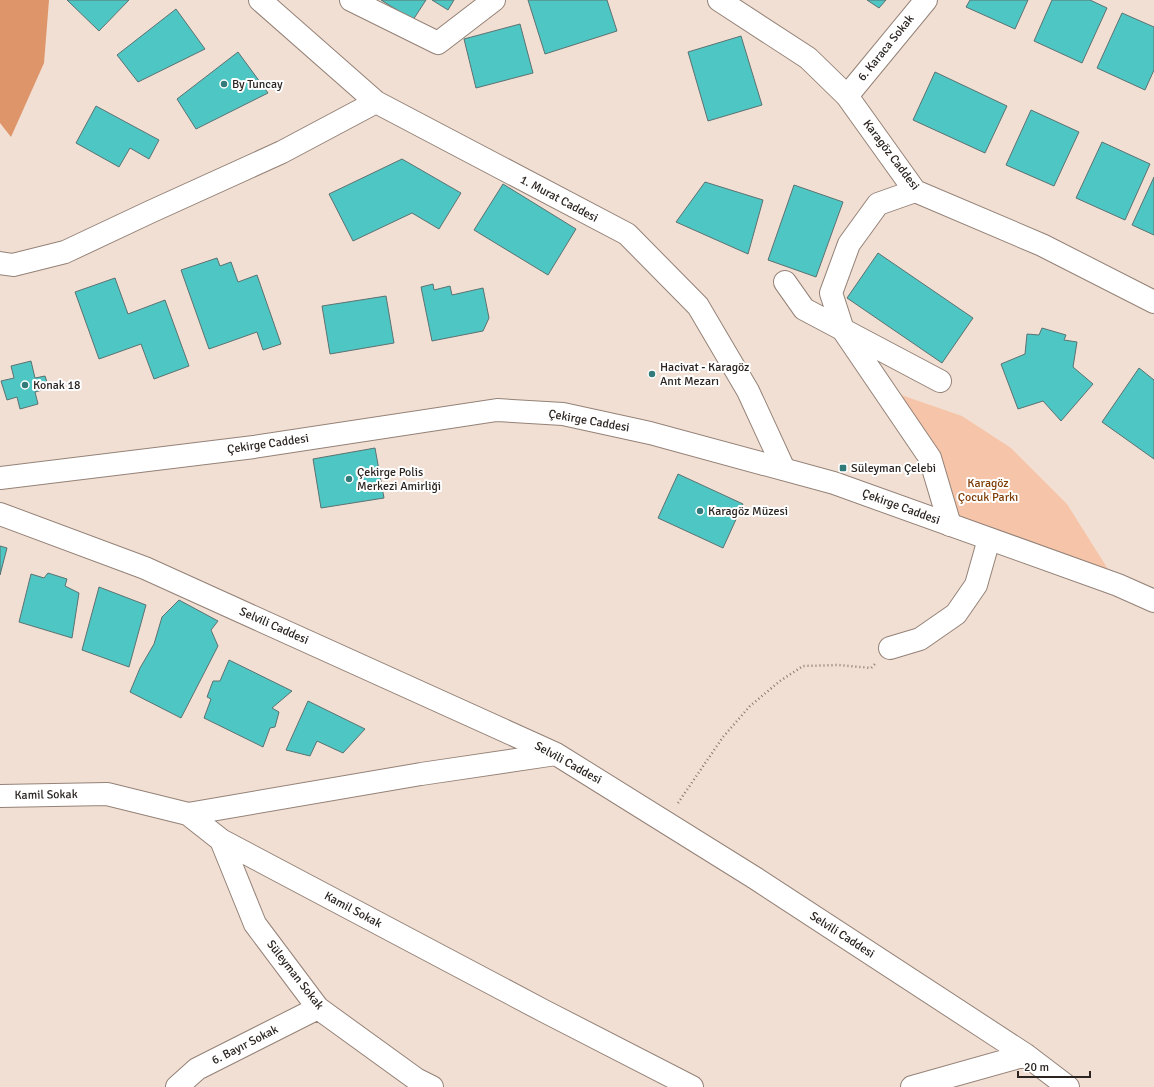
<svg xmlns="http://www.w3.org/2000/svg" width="1154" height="1087" viewBox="0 0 1154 1087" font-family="Signika,sans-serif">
<rect width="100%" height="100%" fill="#f2dfd3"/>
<path fill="#f6c5a9" d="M881,388L962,416L1011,448L1067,504L1118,585L950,525L940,489Z"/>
<path fill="#dd9569" d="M0,0H49L44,63L11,137L0,123Z"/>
<path fill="#4ec6c4" stroke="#5b7271" d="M67,0H129L99,31Z
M381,0H426L413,20Z
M432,0H454L448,10Z
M528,0H607L617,31L545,54Z
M867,0H886L879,8Z
M970,0H1028L1015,29L966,7Z
M1052,0H1090L1107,8L1082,63L1034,41Z
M176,9L205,49L138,82L117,55Z
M1122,13L1154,27V70L1145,90L1097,68Z
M520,24L533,73L476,88L464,39Z
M741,36L762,105L708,121L688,52Z
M238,52L268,93L196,129L177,99Z
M935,72L1007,106L985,153L913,120Z
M96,106L159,140L149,159L130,148L119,167L76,143Z
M1031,110L1079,132L1054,186L1006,165Z
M1102,142L1150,164L1125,220L1076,198Z
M402,159L461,193L439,229L412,213L353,241L329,194Z
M1154,177V235L1132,225Z
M705,182L763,200L748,254L676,222Z
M503,184L576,229L548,275L474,230Z
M794,185L843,202L816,277L768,260Z
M878,253L973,318L942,363L847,298Z
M217,258L220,266L231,262L238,282L257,275L281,344L263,350L257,332L209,349L181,270Z
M115,278L128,314L165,300L189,366L154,379L141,344L99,359L75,292Z
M433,284L434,290L450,286L452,295L483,288L489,318L483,331L432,341L421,287Z
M386,296L394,343L330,354L322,306Z
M1042,328L1066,335L1064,340L1077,342L1073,367L1093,384L1061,421L1043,401L1018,409L1001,364L1025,354L1027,334L1039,335Z
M31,361L35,378L45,376L49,388L35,392L38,404L20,409L17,397L7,400L1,381L14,378L11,366Z
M1139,368L1154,380V459L1102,422Z
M375,448L384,498L321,508L313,459Z
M678,474L743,504L723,548L658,518Z
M0,546L7,548L0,575Z
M48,573L67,579L65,586L79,593L72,638L19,622L31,574L44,578Z
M99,587L146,605L129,667L82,650Z
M179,600L218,621L211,630L218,646L181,718L130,692L140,668L154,644L162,617Z
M229,660L292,691L272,708L279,712L275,727L270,728L263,747L204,718L211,699L207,697L213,681H220Z
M308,701L365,729L343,753L317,741L310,756L286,750Z"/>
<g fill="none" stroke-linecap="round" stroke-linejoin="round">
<defs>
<path id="minor" d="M260,0L376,102L627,234L698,306L748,391L784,469
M351,0L438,43L494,0
M719,0L808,58L847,96L915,191L1042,245L1154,302
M847,96L926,0
M915,191L878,204L849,244L831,293L843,330L930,458L950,525
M0,263L13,265L65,252L150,212L282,152L376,102
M785,282L804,309L940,381
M0,514L145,568L556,754L755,878L1026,1055L1068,1087
M890,648L920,639L956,614L976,585L989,539
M0,796L107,794L188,814L221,840L544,1011L692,1087
M188,814L421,774L556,754
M221,840L255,924L318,1008L416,1079L432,1087
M177,1087L197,1069L318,1008
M912,1087L1026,1055"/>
<path id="major" d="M0,478L254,447L497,410L563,414L650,433L834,483L1118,585L1154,601"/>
</defs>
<use href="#minor" stroke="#948278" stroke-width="24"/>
<use href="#major" stroke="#948278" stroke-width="24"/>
<path stroke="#857871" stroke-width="2.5" stroke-dasharray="1 3" stroke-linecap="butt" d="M678,803L723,737L750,706L780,681L803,666L839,665L871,668L875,664"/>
<use href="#minor" stroke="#fff" stroke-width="22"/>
<use href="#major" stroke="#fff" stroke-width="22"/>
</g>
<g fill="#327b7a" stroke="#fff" stroke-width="1.5">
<circle cx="224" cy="84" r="4"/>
<circle cx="652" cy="374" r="4"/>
<circle cx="25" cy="385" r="4"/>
<rect x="839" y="464" width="8" height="8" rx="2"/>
<circle cx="349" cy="479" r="4"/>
<circle cx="700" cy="511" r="4"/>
</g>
<g text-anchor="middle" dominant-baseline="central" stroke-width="4" stroke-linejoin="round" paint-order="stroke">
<g font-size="12" fill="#2b2420" stroke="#fff">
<text transform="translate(886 48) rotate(-51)">6. Karaca Sokak</text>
<text transform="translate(891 155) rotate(53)">Karagöz Caddesi</text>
<text transform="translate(559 199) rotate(28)">1. Murat Caddesi</text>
<text transform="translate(589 421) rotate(10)">Çekirge Caddesi</text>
<text transform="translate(268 444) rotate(-8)">Çekirge Caddesi</text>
<text transform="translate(901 507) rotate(20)">Çekirge Caddesi</text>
<text transform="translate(274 626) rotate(24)">Selvili Caddesi</text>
<text transform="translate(568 763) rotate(29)">Selvili Caddesi</text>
<text transform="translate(46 795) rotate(-1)">Kamil Sokak</text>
<text transform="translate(353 910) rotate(28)">Kamil Sokak</text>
<text transform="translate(842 935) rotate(33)">Selvili Caddesi</text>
<text transform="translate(295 975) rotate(52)">Süleyman Sokak</text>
<text transform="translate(245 1045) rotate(-27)">6. Bayır Sokak</text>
</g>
<g font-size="12" fill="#2b2420" stroke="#fff" text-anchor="start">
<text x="232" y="84">By Tuncay</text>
<text x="660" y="367">Hacivat - Karagöz<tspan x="660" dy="14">Anıt Mezarı</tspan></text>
<text x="33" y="385">Konak 18</text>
<text x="851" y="468">Süleyman Çelebi</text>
<text x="357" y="472">Çekirge Polis<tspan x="357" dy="14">Merkezi Amirliği</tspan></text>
<text x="708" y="511">Karagöz Müzesi</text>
</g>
<g font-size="12" fill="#7e3c05" stroke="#fff">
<text x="988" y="483">Karagöz<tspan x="988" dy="14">Çocuk Parkı</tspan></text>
</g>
</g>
<path d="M1018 1071v6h72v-6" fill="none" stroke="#2b2420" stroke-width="2"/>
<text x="1024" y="1071" font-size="12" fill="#2b2420" stroke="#ffffff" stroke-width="3" paint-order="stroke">20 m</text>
</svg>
